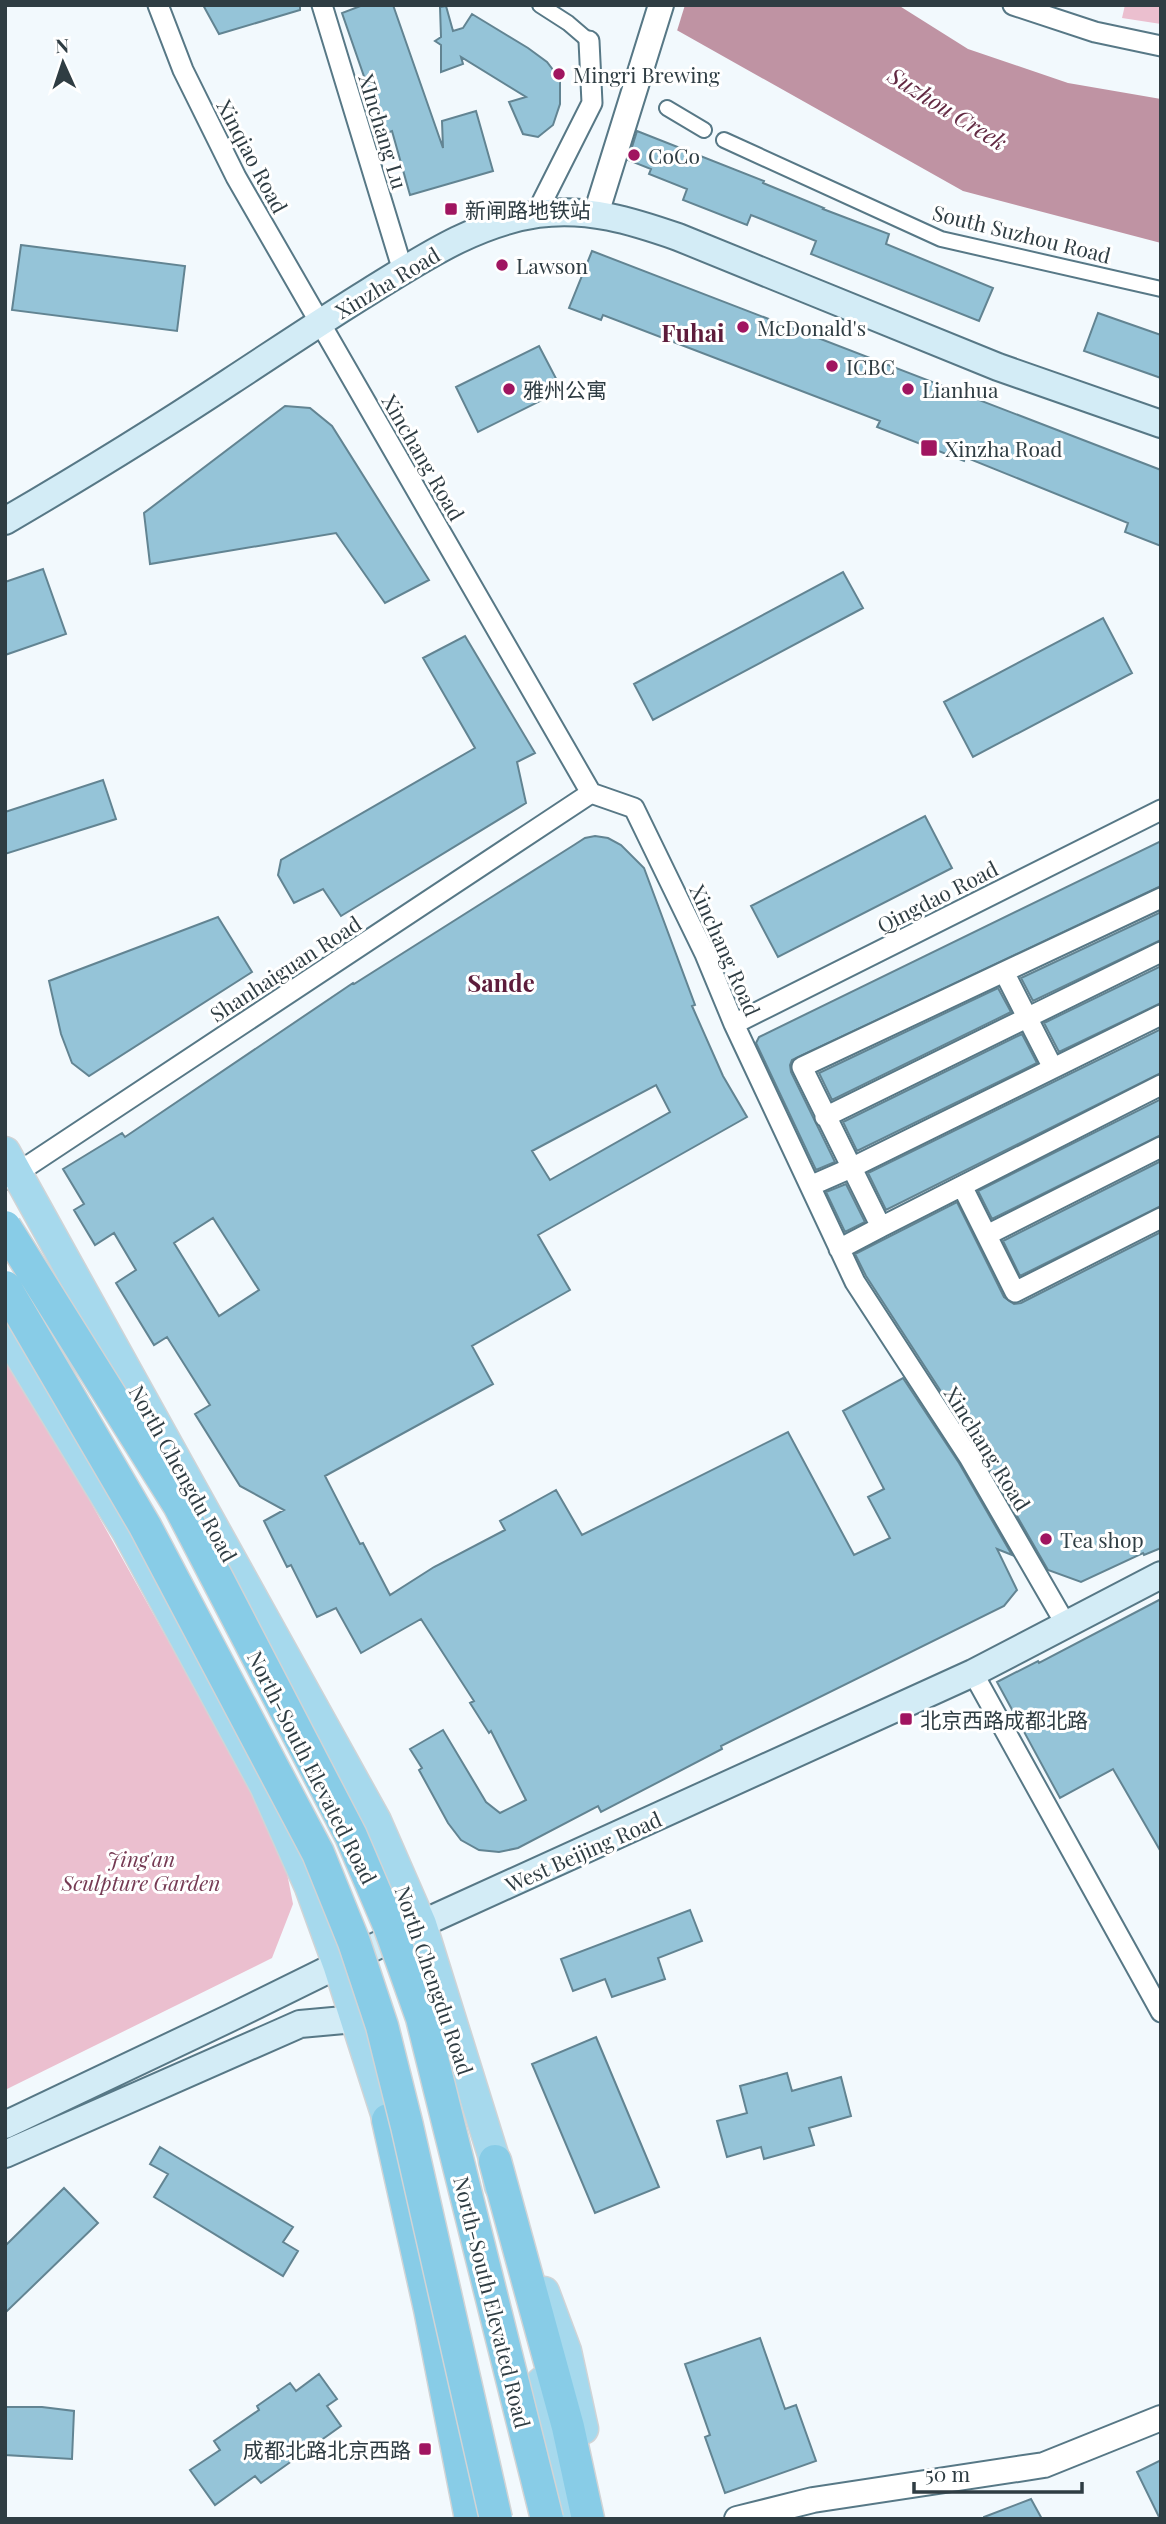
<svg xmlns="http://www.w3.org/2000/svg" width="1166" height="2524" viewBox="0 0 1166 2524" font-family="'Playfair Display','Noto Sans SC',serif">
<rect width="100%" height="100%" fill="#f2f9fd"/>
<path fill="#ebbfcf" d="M1125,5H1161V24L1122,18Z
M5,1349L281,1842L293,1904L272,1958L5,2090Z"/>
<path fill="#bf93a3" d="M642,5H898L968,49L1068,83L1161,99V243L963,191L673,28Z"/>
<path fill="#f2f9fd" d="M638,5H685L676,34L640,8Z"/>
<path fill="#95c4d8" stroke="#628492" stroke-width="2" fill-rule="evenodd" d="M203,5H300V10L219,34Z
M363,5H393L443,148L442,121L476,111L493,171L410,195L392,131L384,134L342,13Z
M446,6L453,31L463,28L472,14L528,48L547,62L560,79V104L553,125L538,137L523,134L509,102L526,97L461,57L463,64L441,72V45L435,41L441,37L440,7Z
M637,131L764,181L763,183L824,208L823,209L889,234L886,244L993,288L979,321L811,254L816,241L751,215L747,225L683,200L687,189L649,174L651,169L628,160Z
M21,245L185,266L177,331L12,310Z
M592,251L1161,470V546L1125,532L1128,523L965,457L964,461L877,427L880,421L603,315L601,320L569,308Z
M1098,313L1161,335V378L1084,351Z
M539,346L562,390L478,432L456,387Z
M285,406L310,408L332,426L429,580L385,603L336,533L150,564L144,513Z
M43,569L66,634L5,655V582Z
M843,572L863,608L653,720L634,684Z
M1103,618L1132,673L973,757L944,702Z
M465,636L535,753L517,762L526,803L341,916L323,889L294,903L278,875L281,860L475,748L423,658Z
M103,780L116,819L5,854V812Z
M925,816L952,868L778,957L751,906Z
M595,836L608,838L621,845L644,868L695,1005L692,1006L723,1076L747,1117L538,1235L570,1290L472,1346L493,1384L325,1476L360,1544L363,1543L390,1595L434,1567L505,1530L500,1521L556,1490L582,1535L788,1432L854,1555L890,1538L868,1497L884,1489L843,1411L903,1378L959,1463L1012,1555L997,1549L1017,1590L1004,1606L721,1746L722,1749L601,1812L598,1806L518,1848L499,1852L479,1850L461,1840L448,1823L419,1770L422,1768L410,1749L443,1730L486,1802L500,1813L526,1800L491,1731L489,1733L470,1703L474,1701L421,1619L361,1653L336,1608L317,1617L291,1565L287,1567L264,1521L284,1510L240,1486L195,1414L210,1405L167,1337L154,1345L116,1283L136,1270L114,1233L95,1245L74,1210L84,1204L63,1169L122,1133L125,1137L353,983L354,984L574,845L585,838ZM656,1085L670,1112L550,1180L532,1151ZM213,1218L259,1290L219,1316L174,1243Z
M1161,841V886L792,1060L790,1065L791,1072L835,1162L816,1170L756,1043L759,1037Z
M1161,912V940L1033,1001L1021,978Z
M218,917L252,972L89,1076L72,1063L61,1034L49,981Z
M1161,966V1003L1059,1052L1044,1023Z
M998,988L1011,1012L832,1100L819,1073Z
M1161,1029V1073L886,1210L868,1173Z
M1022,1034L1037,1063L857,1151L843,1122Z
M1161,1099V1135L992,1219L978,1191Z
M1161,1161V1206L1020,1276L1003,1241Z
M846,1184L865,1222L845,1232L826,1192Z
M957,1202L1004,1297L1014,1304L1021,1303L1161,1232V1548L1144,1555L1143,1553L1081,1582L1048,1570L979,1450L866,1276L855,1254Z
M1161,1599V1852L1113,1769L1060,1798L997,1682L1038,1661L1039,1663Z
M690,1910L702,1941L658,1958L665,1979L612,1997L605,1979L573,1991L561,1959Z
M596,2037L659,2187L595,2213L532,2064Z
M787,2073L792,2091L841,2077L851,2116L809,2128L814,2145L764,2159L761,2147L727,2157L717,2121L747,2113L740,2086Z
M160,2147L293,2227L283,2242L298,2251L283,2276L154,2197L168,2174L150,2164Z
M64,2188L98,2223L5,2313V2246Z
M760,2338L785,2409L796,2405L816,2461L725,2493L705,2437L710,2435L685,2364Z
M319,2374L337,2399L327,2406L341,2426L261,2483L255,2476L215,2505L190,2470L220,2450L214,2441L259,2410L257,2406L290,2383L296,2391Z
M5,2407H42L74,2411L72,2459L5,2455Z
M1161,2460V2519H1160L1137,2472Z
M1031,2499L1042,2519H984V2517Z"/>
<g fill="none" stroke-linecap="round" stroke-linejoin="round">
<defs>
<path id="pedestrian" d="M540,5L568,23L589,41
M667,108L704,130
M724,140L941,239L1161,289"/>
<path id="minor" d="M158,5L183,70L236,177L591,793L634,808L705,954L734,1024L855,1282L969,1457L1065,1623
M322,5L403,271
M1013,5L1095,32L1161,46
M536,214L592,103L589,41
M1161,898L802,1067L881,1227L1161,1085
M1004,972L1053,1068
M734,1024L1161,810
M825,1117L1161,952
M8,1179L591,793
M810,1186L851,1168L1161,1015
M962,1186L1015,1292L1161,1218
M987,1235L1161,1147
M839,1249L881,1227
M973,1673L1161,2012"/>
<path id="tertiary" d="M596,214L661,5
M737,2519L813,2500L1044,2465L1161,2418"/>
<path id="secondary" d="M5,521C82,476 157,430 231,381C277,351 323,320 370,291C422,259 475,223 538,214C587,207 632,221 678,237L998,367L1161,424
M5,2125L230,2018L421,1924L973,1673L1161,1575
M5,2154L300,2024L355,2019"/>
<path id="primary" d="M5,1152L376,1821L421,1924L495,2161L500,2186
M5,1331L127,1531L265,1786L310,1887L338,1964L388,2120L399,2142
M544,2292L566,2351L583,2429
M542,2382L571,2519"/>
<path id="trunk" d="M388,2120L430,2309L471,2519
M495,2161L568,2427L588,2519"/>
</defs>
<use href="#pedestrian" stroke="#577886" stroke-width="18"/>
<use href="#minor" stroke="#577886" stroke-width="23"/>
<use href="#tertiary" stroke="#577886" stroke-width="28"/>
<use href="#secondary" stroke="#577886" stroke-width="30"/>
<use href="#primary" stroke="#d1d4d6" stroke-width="33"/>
<use href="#trunk" stroke="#d1d4d6" stroke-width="35"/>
<use href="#pedestrian" stroke="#fff" stroke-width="14"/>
<use href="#minor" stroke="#fff" stroke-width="19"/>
<use href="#tertiary" stroke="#fff" stroke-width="24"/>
<use href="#secondary" stroke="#d3ecf6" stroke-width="26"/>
<use href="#primary" stroke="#a6d9ed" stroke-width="30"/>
<use href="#trunk" stroke="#88cce7" stroke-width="32"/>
<defs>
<path id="trunk-bridge" d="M5,1227L179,1505L351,1836L389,1925L422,2018L547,2519
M5,1287L145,1526L318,1853L354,1942L382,2026L407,2126L496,2519"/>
</defs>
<use href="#trunk-bridge" stroke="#d1d4d6" stroke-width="35" stroke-linecap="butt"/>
<use href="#trunk-bridge" stroke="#88cce7" stroke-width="32"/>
</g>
<g fill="#a01560" stroke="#fff" stroke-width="2.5">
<circle cx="559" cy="74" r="7"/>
<circle cx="634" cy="155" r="7"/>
<rect x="444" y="202" width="14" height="14" rx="3.5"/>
<circle cx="502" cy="265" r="7"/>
<circle cx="743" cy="327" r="7"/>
<circle cx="832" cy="366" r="7"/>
<circle cx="509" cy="389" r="7"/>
<circle cx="908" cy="389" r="7"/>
<rect x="920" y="439" width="18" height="18" rx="3.5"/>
<circle cx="1046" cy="1539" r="7"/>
<rect x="899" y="1712" width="14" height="14" rx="3.5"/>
<rect x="418" y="2442" width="14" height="14" rx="3.5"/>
</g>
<g text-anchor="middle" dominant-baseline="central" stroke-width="6" stroke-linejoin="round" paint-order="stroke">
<g font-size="21" fill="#2f3d43" stroke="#fff" text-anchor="start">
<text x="573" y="74">Mingri Brewing</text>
<text x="648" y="155">CoCo</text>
<text x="465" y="209">新闸路地铁站</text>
<text x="516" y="265">Lawson</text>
<text x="757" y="327">McDonald's</text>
<text x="846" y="366">ICBC</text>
<text x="523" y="389">雅州公寓</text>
<text x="922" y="389">Lianhua</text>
<text x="945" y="448">Xinzha Road</text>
<text x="1060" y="1539">Tea shop</text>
<text x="920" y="1719">北京西路成都北路</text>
<text x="411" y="2449" text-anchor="end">成都北路北京西路</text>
</g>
<g font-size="21" fill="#2f3d43" stroke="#fff">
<text transform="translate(384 131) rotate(73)">XInchang Lu</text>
<text transform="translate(253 156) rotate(62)">Xinqiao Road</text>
<text transform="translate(1022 233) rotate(14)">South Suzhou Road</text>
<text transform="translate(387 282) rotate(-31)">Xinzha Road</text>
<text transform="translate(424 457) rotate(60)">Xinchang Road</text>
<text transform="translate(937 896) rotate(-27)">Qingdao Road</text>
<text transform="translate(726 950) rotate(66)">Xinchang Road</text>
<text transform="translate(285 968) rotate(-33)">Shanhaiguan Road</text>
<text transform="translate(988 1448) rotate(58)">Xinchang Road</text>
<text transform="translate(184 1473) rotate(61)">North Chengdu Road</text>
<text transform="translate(313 1767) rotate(63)">North-South Elevated Road</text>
<text transform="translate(583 1851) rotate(-24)">West Beijing Road</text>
<text transform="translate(435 1980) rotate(71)">North Chengdu Road</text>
<text transform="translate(493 2302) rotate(76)">North-South Elevated Road</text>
</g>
<g font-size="21" font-style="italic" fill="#753a53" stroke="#fff">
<text x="141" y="1858">Jing'an<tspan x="141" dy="24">Sculpture Garden</tspan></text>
</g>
<g font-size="23" font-style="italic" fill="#622942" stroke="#fff">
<text transform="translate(948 108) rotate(32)">Suzhou Creek</text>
</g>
<g font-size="24" font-weight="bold" fill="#5d1c3b" stroke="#fff">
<text x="693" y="332">Fuhai</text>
<text x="501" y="982">Sande</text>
</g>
</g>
<rect width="1166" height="2524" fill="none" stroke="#2f3d43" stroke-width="14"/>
<g transform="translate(63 63) rotate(357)" stroke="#ffffff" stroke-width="5" paint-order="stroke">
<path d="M0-5L12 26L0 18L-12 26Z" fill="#2f3d43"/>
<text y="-10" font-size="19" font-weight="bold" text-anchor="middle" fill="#2f3d43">N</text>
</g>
<path d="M914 2482v10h168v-10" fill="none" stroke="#2f3d43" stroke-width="3.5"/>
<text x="925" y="2482" font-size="21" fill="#2f3d43" stroke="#ffffff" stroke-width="5" paint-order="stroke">50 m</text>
</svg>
